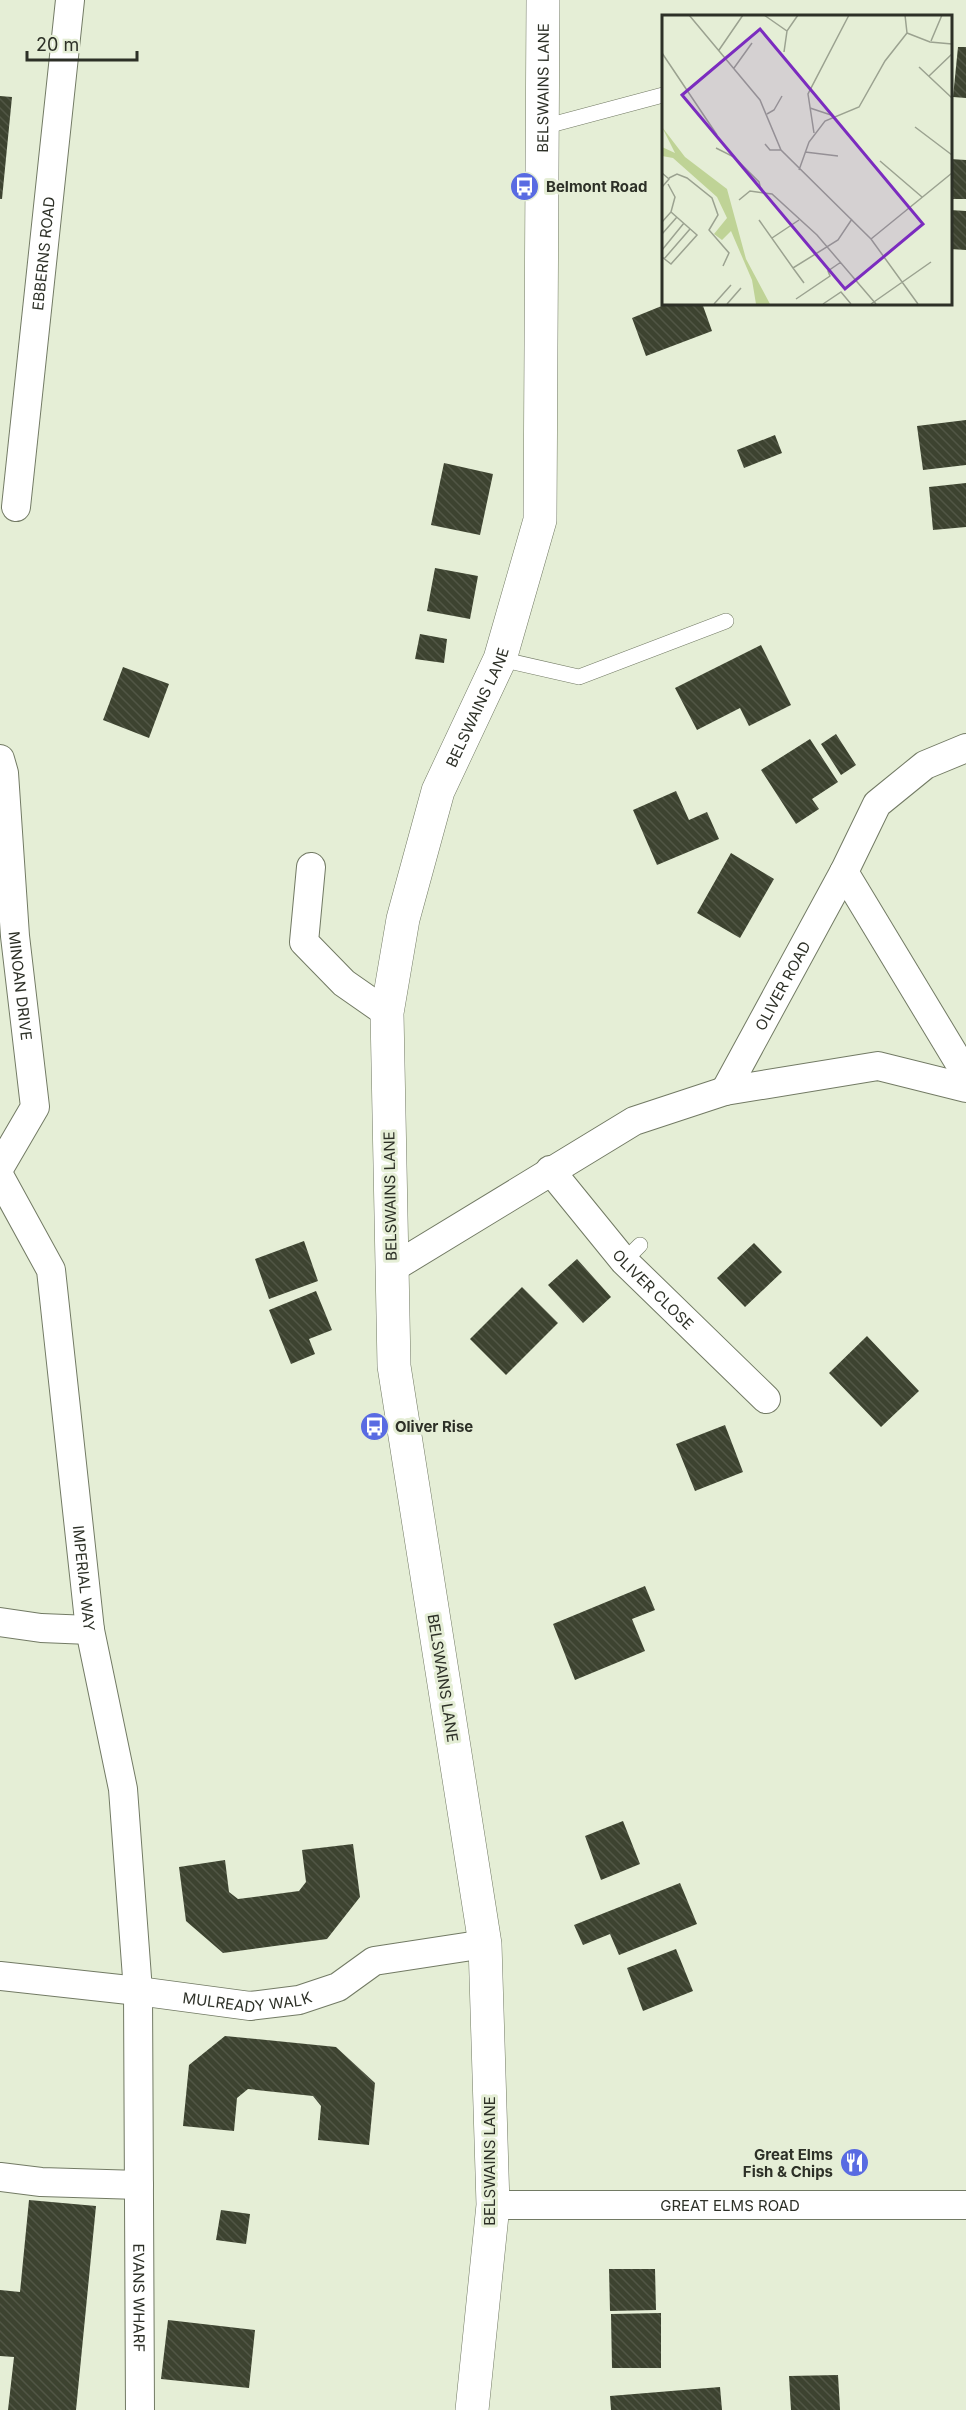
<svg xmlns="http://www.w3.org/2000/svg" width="966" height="2410" viewBox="0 0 966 2410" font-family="Inter,sans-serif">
<defs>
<pattern id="building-back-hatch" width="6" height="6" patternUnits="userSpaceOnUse" patternTransform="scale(1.5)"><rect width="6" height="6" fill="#3d4330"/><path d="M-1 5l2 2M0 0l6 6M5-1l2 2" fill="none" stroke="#515645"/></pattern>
</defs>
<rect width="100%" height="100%" fill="#e5eed6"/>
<path fill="url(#building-back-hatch)" d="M958,47H966V98L953,97Z
M0,96L12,97L2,199H0Z
M950,159L966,160V199H950Z
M950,210L966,211V250L950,249Z
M669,303H702L712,331L646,356L632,318Z
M966,420V465L923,470L917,426Z
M775,435L782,453L744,468L737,450Z
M444,463L493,474L480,535L431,525Z
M966,483V527L933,530L929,487Z
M435,568L478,576L470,619L427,611Z
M420,634L447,639L444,663L415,659Z
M761,645L791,705L749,726L740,708L697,730L675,688Z
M123,667L169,684L149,738L103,720Z
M836,734L856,765L841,775L821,744Z
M810,739L838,782L812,799L819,809L796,824L761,770Z
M676,791L689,820L707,812L719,839L657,865L633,810Z
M731,853L774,879L740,938L697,913Z
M304,1241L318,1281L269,1299L255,1259Z
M754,1243L782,1272L745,1307L717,1278Z
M577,1259L611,1297L583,1323L548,1285Z
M522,1287L558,1323L506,1375L470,1339Z
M316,1291L332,1330L309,1339L315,1354L291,1364L269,1310Z
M867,1336L919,1391L881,1427L829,1373Z
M725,1425L743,1472L695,1491L676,1444Z
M645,1586L655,1610L632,1619L645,1651L575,1680L553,1624Z
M623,1821L640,1864L601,1880L585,1836Z
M353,1844L360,1897L327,1939L223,1953L186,1921L179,1867L225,1860L229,1892L238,1899L299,1891L306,1882L302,1850Z
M680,1883L697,1924L619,1955L610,1934L583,1945L574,1925Z
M676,1949L693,1991L643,2011L627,1968Z
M225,2036L336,2047L375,2083L369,2145L318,2140L321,2106L313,2096L248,2089L237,2098L234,2131L183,2126L189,2065Z
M29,2200L96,2206L76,2410H8L14,2357L0,2356V2290L20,2292Z
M221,2210L250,2214L246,2244L216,2240Z
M609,2269H655L656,2310L610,2311Z
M661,2313V2368H612L611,2314Z
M168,2320L255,2330L249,2388L161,2379Z
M838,2375L840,2410H791L789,2376Z
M720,2387L722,2410H611L610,2396Z"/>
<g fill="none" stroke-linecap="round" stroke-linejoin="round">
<defs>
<path id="service" d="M543,127L663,95
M500,659L579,677L726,621
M624,1261L640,1245"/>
<g id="minor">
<path id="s1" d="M16,507L70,0"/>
<path id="s2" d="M0,759L4,773L15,936L35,1107L0,1167"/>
<path d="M311,867L304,942L344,983L387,1013"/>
<path d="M844,872L966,1074"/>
<path id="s3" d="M725,1091L844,872L877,804L925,765L966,748"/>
<path id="s4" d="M550,1170L624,1261L766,1399"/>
<path id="s5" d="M0,1177L51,1270L90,1630L123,1789L138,1991L140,2410"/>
<path d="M391,1269L634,1121L725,1091L878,1066L966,1088"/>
<path d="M0,1622L41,1628L90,1630"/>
<path id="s6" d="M0,1976L138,1991L250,2006L299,2000L338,1987L374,1961L485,1944"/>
<path d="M0,2177L41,2182L139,2185"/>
<path id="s7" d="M493,2205H966"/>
</g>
<g id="tertiary">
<path id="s8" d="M472,2410L493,2205L485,1944L394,1366L387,1013L403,919L438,791L500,659L540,520L543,0"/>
</g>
</defs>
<use href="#service" stroke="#727a64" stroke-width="16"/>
<use href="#minor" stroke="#727a64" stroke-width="30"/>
<use href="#tertiary" stroke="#727a64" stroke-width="34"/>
<use href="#service" stroke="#fff" stroke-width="15"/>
<use href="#minor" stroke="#fff" stroke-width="28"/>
<use href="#tertiary" stroke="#fff" stroke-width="33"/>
</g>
<defs>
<symbol id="bus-disc" viewBox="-11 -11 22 22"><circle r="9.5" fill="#596be2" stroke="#e5eed6"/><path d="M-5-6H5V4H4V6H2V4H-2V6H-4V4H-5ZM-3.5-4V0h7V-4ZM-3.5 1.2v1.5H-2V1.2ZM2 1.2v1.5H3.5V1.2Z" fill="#fff"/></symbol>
<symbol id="restaurant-disc" viewBox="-11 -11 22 22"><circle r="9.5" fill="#596be2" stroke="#e5eed6"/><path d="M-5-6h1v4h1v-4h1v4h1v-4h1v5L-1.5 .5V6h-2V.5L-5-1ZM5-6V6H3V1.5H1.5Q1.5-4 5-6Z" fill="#fff"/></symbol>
</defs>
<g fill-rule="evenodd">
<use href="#bus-disc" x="508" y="170" width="33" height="33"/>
<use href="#bus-disc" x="358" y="1410" width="33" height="33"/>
<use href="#restaurant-disc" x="838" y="2146" width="33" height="33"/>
</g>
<g text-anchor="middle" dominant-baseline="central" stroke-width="6" stroke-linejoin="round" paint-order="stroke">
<g font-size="15" fill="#2d3027" stroke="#e5eed6">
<text stroke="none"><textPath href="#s8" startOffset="2356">BELSWAINS LANE</textPath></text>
<text stroke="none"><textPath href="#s1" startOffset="255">EBBERNS ROAD</textPath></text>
<text stroke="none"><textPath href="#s8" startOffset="1726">BELSWAINS LANE</textPath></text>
<text stroke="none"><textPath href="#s3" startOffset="120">OLIVER ROAD</textPath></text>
<text stroke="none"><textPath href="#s2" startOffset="228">MINOAN DRIVE</textPath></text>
<text transform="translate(390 1196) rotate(-91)">BELSWAINS LANE</text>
<text stroke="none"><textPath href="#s4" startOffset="158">OLIVER CLOSE</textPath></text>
<text stroke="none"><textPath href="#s5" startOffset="416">IMPERIAL WAY</textPath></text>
<text transform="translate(443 1678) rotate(81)">BELSWAINS LANE</text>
<text stroke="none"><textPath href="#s6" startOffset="249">MULREADY WALK</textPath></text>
<text transform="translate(489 2161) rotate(-90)">BELSWAINS LANE</text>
<text stroke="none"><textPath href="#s7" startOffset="237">GREAT ELMS ROAD</textPath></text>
<text stroke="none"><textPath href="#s5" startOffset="1140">EVANS WHARF</textPath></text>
</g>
<g font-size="15" font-weight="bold" fill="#2d3027" stroke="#e5eed6" text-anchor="start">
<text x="546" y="186">Belmont Road</text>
<text x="395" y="1426">Oliver Rise</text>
<text x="833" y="2154" text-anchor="end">Great Elms<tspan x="833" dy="17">Fish &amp; Chips</tspan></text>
</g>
</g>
<g transform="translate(662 15)">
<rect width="290" height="290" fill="#e5eed6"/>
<path d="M0,112L23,142L65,174L84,244L108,289H94L90,265L69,216L60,225L52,219L65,203L55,182L11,143L0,141V132L13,138Z" fill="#bfd396"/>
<path fill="none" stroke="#9ba290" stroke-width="1.5" d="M27,0L98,85L119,135L209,224L256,289M102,0L125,16L136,0M245,18L268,27L290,29M269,26L280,0M57,35L81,0M122,37L125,16M0,38L55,120M257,52L290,83M72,53L90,28M267,61L290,39M148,93L172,101M105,99L112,95L120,81M253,112L290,140M152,118L146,79L187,0M103,129L108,135H119M54,133L72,142L97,167L99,175M143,137L176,141M218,146L260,182M137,155L147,127L163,106L197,92L223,46L245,18L243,0M0,158L7,164L0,172M7,163L15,159L25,163L50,183L56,200L47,215L67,238L61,251M77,185L88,176L110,179L155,220L214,289M97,205L131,253L176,225L190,204M0,207L9,197L13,182L6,169M0,219L15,202M110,223L137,205M209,224L290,158M0,235L22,208M0,242L9,249L35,220L9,197M2,244L28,214M131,253L142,268M134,284L168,261L166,256L179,247M52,289L69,270M65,289L79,273M161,289L179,277L189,289M209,289L269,247"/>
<path fill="#7b2cbf" fill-opacity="0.15" stroke="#7b2cbf" stroke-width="3" d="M98,14L261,209L183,274L20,80Z"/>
<rect width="290" height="290" fill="none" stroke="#2d3027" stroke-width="3"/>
</g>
<path d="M27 51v9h110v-9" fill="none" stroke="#2d3027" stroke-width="3"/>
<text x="36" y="51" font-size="18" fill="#2d3027" stroke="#e5eed6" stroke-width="4.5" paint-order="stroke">20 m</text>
</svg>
